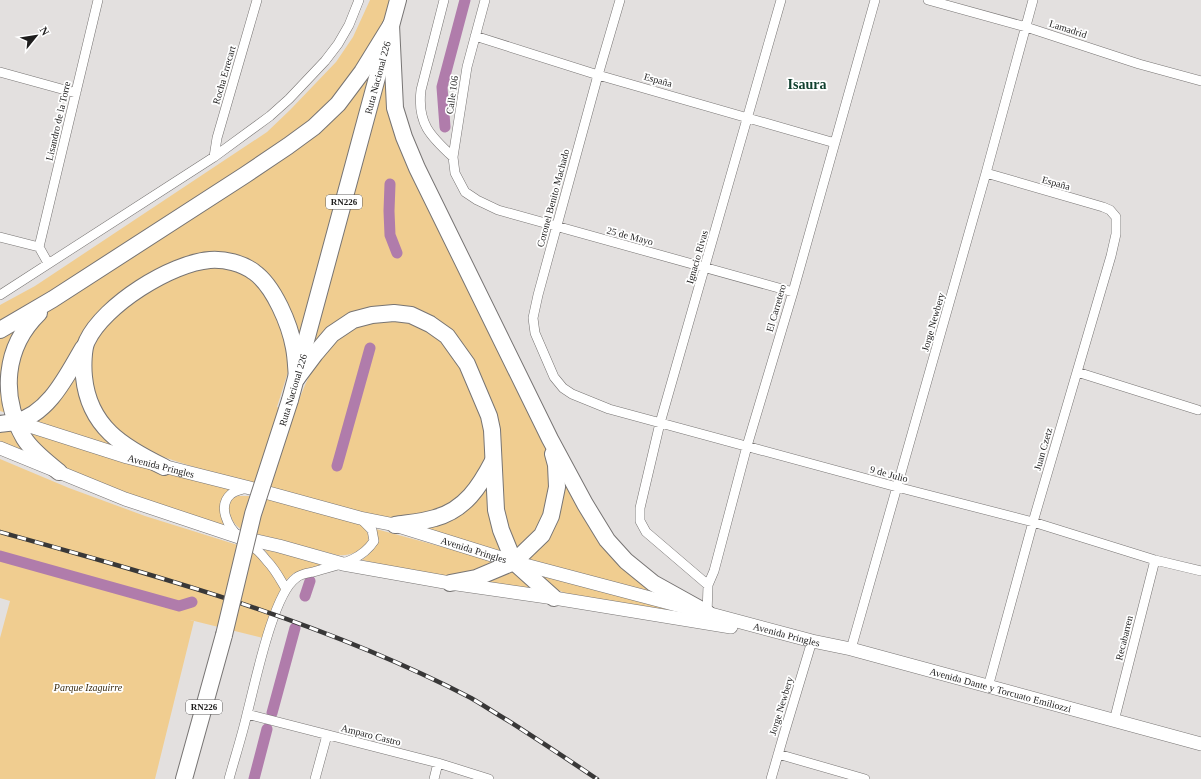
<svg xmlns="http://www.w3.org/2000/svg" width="1201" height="779" viewBox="0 0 1201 779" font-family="'Times New Roman',serif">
<rect width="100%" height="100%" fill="#e3e0df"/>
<path fill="#f0cd90" d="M370,0H392L389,14L363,63L307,128L0,326V305L35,286L267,132L290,110L336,62L353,37Z
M387,56L397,137L412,177L541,431L553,468L549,514L517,554L499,511L498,453L454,336L386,307L309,352Z
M375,58L300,349L286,301L226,257L144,281L49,396L18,416L14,362L41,315L256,173Z
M202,266L239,269L266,290L293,356L277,407L294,412L305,385L319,356L357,322L397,316L430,327L461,364L486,424L489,459L457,504L411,518H389L342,509L200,469L148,452L134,445L102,417L89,375L93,343L118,312L166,281Z
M27,319L10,414L0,411V334Z
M78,367L79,382L127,451L28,422Z
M13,424L39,459L0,442V427Z
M25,430L232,490C216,499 219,511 225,526L131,495L76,473L54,461Z
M0,459L69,488L145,516L244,547C267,559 269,568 282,590L267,639L178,617L194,621L155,779H0V638L10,601L0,598Z
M559,464L592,523L671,600L521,559L545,539Z
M490,478L507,555L411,526L442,520Z
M238,496H248L264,498L360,524L365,529L369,536L367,545C355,553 351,556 337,555L242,530C232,523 228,515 229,502L233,498Z
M376,529L502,563C495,566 489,570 482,572C443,582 401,568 362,560C374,550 380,545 376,529Z
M264,549L327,565L294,573L286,580Z
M513,566L543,593L474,582Z
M532,571L699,615L572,596L546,585Z"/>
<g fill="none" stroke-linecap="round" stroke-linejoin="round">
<path stroke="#b07cab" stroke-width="11" d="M445,127L442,87L465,0
M390,184L389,211L390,235L397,253
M337,466L370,348
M0,556L179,606L192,602
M305,596L310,581
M272,713L295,628
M254,779L267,729"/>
<defs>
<path id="minor" d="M444,0L421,90C417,123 430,136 453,157
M485,0L467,67L453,157L455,173L465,192L477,200L498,210L793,292
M620,0L598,75L538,295L533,318L535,333L554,377L563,388L572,394L609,409L897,487L1033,522L1155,560L1201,571
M928,0L1026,27L1139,64L1201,81
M475,36L598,75L835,143
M0,72L76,93
M214,157L217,138L257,0
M986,173L1103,207L1110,210L1116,217V234L1111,256L1033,522L988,687
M0,237L39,247L48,263
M39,247L98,0
M0,295L214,157L270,116L289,99L325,61L338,44L349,25L359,0
M1077,372L1198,410
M248,488C242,489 236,490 231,494C217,506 228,527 239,537C243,540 248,543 252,546C258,550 263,556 267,561C275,569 280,579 286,589
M708,585L646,532L640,521V508L660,423L781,0
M707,615L708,585L714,571L747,446L793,292L875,0
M851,649L986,173L1033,0
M247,714L438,763L489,779
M1114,721L1155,560
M778,754L865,779
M229,779C235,757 242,736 247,714C255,684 273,594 296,578C300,574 308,573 313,572C336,565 360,562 374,541L372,530L360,518
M315,779L327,735
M434,779L438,763
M771,779L784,734L812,641"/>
<g id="secondary">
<path id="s1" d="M11,420L127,457L250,488L360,518L395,525L514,562L707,613L812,641L851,649L1201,744"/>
<path d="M0,448L125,499L239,537L279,546L343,564L450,583L554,598L731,627"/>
</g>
<g id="trunk">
<path d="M391,25L395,108L404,137L417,168L550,439L585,504L607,540L626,561L653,583L707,613"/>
<path d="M39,313C4,347 0,396 24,438C32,451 47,462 59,472"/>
<path d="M0,330L53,299L245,175L288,146L314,127L338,104L362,72L391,25"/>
<path d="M297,378L315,354L332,334L353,320L372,315L394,313L411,315L430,324L447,336L467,364L489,416L492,430L496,510L501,530L514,562L554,598"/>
<path id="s2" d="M290,400L398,0"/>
<path d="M0,424C5,423 11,423 15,422C49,414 67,375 83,348"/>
<path d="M164,467C123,447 89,427 84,377C83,368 83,349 87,341C104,305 171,263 210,260C225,259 242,263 254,272C274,286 290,325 294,348C296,358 296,368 297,378"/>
<path d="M395,525C408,523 422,522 435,518C465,510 480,486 493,461"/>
<path d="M450,583L476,578L514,562L542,535L551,516L557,487L556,465L553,454"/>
<path d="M184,779L224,635"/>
</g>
</defs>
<use href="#minor" stroke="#777473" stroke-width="10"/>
<use href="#secondary" stroke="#777473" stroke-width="14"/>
<use href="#trunk" stroke="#777473" stroke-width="18"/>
<use href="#minor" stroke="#fff" stroke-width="9"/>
<use href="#secondary" stroke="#fff" stroke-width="13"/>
<use href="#trunk" stroke="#fff" stroke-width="16"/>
<defs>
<path id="rail" d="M0,532C161,577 322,621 471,698C483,705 495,713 507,720C537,739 567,759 597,779"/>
</defs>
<use href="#rail" stroke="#393838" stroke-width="4.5"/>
<use href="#rail" stroke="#fff" stroke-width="3" stroke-dasharray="9" stroke-linecap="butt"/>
<defs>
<path id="trunk-bridge" d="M224,635L253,514L290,400"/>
</defs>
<use href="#trunk-bridge" stroke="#777473" stroke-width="18" stroke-linecap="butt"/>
<use href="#trunk-bridge" stroke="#fff" stroke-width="16"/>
</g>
<g text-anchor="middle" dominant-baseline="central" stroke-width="3.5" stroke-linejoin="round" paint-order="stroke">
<g fill="#fff" stroke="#626161" stroke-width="1">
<rect x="326" y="195" width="36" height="14" rx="3"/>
<rect x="186" y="700" width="36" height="14" rx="3"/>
</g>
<g font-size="9" font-weight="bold" fill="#1e1d1d">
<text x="344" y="202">RN226</text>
<text x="204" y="707">RN226</text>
</g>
<g font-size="10" fill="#1e1d1d" stroke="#fff">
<text transform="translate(1068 29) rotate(18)">Lamadrid</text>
<text transform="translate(224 75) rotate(-74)">Rocha Errecart</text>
<text stroke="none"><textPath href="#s2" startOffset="334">Ruta Nacional 226</textPath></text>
<text transform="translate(658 80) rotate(16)">España</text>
<text transform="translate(452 95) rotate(-82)">Calle 106</text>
<text transform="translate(58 121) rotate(-77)">Lisandro de la Torre</text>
<text transform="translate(1056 183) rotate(16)">España</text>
<text transform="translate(553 198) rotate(-75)">Coronel Benito Machado</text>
<text transform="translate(630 236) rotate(15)">25 de Mayo</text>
<text transform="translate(697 257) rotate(-74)">Ignacio Rivas</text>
<text transform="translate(776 308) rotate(-74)">El Carretero</text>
<text transform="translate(933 322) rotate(-74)">Jorge Newbery</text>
<text transform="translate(293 390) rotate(-73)">Ruta Nacional 226</text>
<text transform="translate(1043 449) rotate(-74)">Juan Czetz</text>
<text stroke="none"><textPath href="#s1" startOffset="157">Avenida Pringles</textPath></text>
<text transform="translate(889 474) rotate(15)">9 de Julio</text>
<text stroke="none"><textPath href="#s1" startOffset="481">Avenida Pringles</textPath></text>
<text stroke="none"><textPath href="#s1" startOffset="805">Avenida Pringles</textPath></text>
<text transform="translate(1124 638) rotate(-76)">Recabarren</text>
<text stroke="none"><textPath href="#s1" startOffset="1026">Avenida Dante y Torcuato Emiliozzi</textPath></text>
<text transform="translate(781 706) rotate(-73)">Jorge Newbery</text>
<text transform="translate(371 735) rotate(14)">Amparo Castro</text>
</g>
<g font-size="10" font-style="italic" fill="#3a2b0f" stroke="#fff">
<text x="88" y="687">Parque Izaguirre</text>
</g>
<g font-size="14" font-weight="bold" fill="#11412f" stroke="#fff">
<text x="807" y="84">Isaura</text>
</g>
</g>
<g transform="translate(36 36) rotate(60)" stroke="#ffffff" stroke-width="3" paint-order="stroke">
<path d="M0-3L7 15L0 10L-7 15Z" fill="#1e1d1d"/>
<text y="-6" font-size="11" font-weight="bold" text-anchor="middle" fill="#1e1d1d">N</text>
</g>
</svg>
